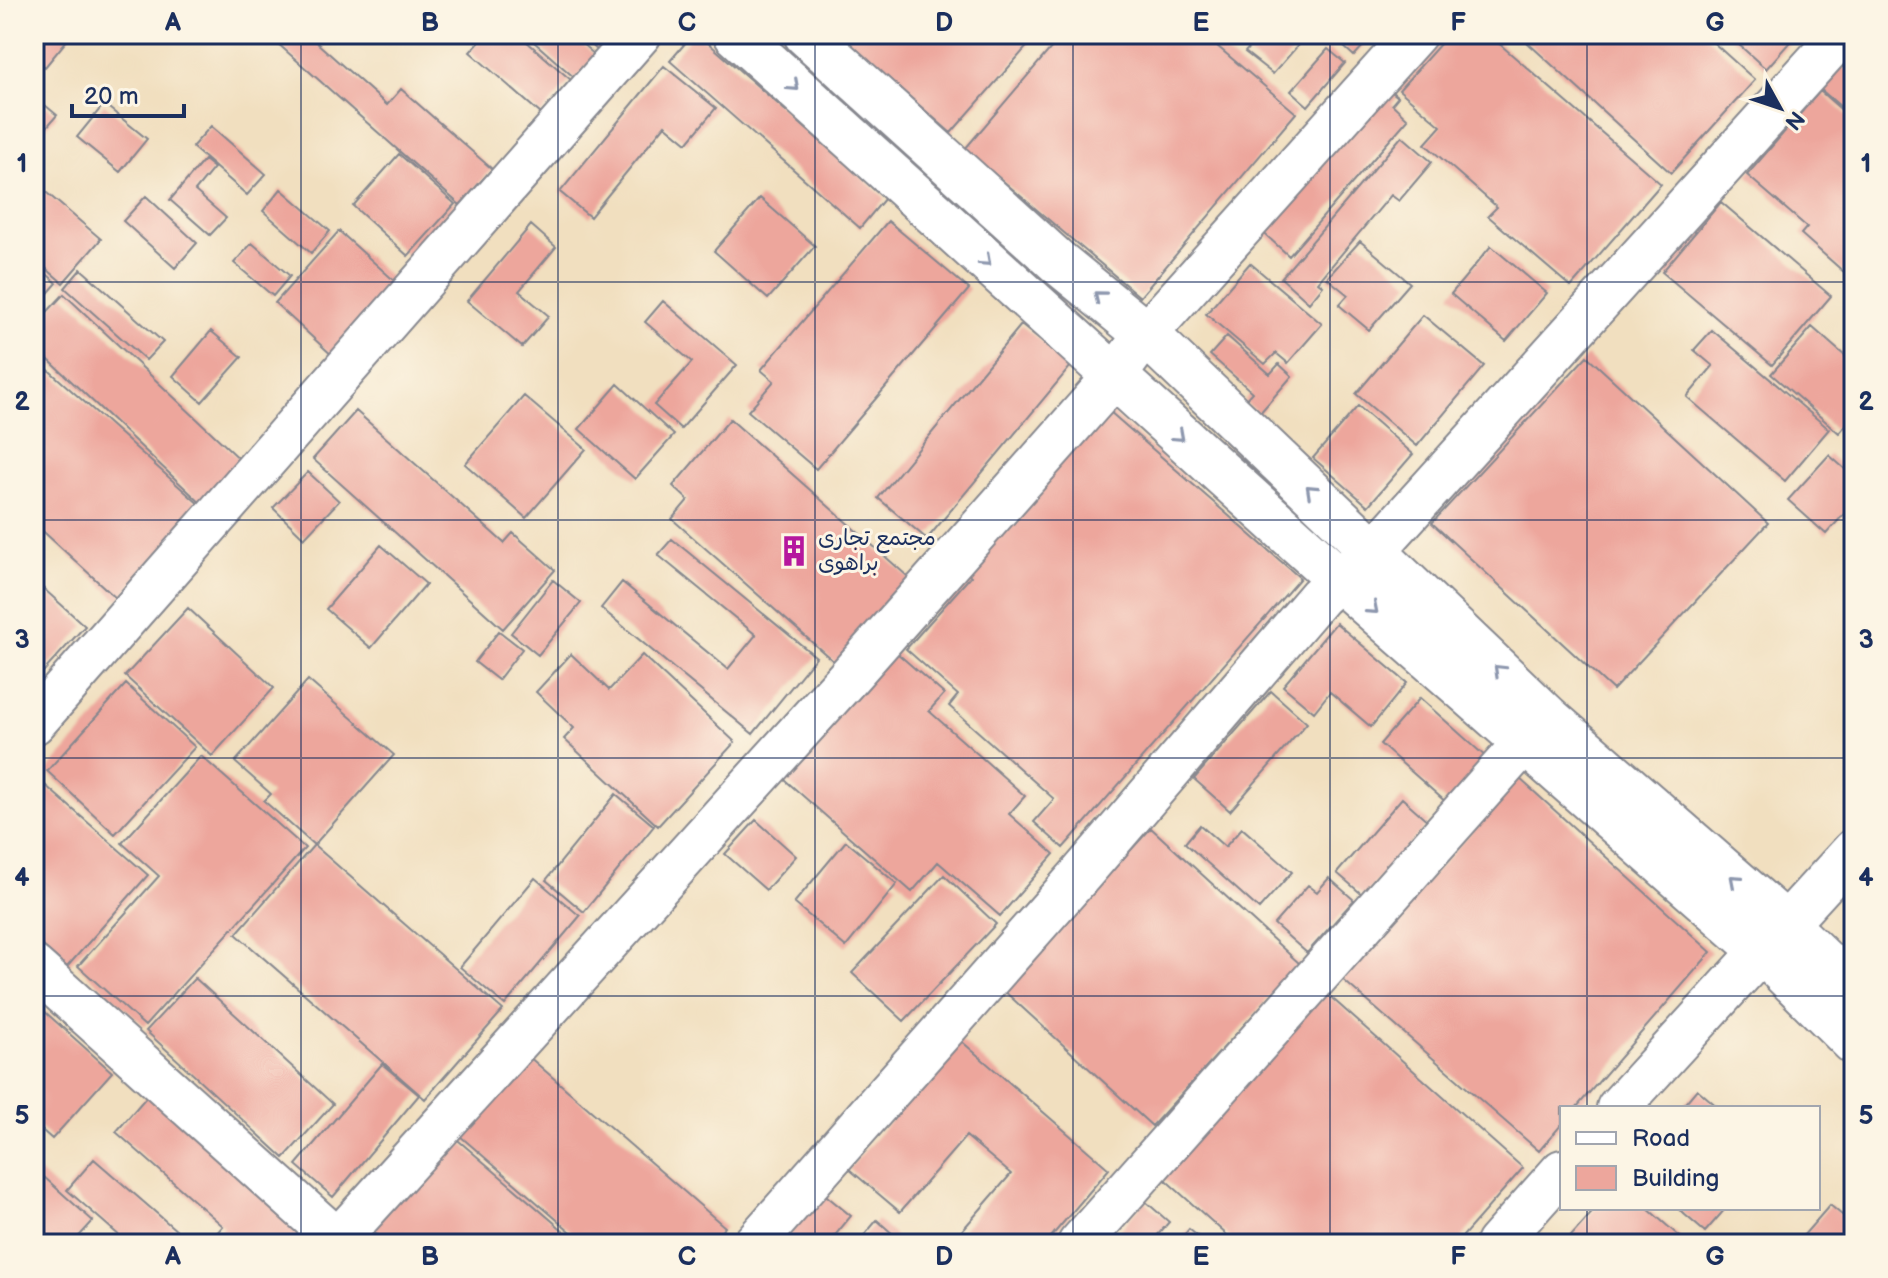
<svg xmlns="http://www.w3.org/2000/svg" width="1888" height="1278" viewBox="0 0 1888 1278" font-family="'Balsamiq Sans','Playpen Sans Arabic',sans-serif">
<rect width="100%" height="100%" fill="#fcf5e5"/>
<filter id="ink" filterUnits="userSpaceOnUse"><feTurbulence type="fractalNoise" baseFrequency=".0125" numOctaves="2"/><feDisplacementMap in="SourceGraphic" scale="16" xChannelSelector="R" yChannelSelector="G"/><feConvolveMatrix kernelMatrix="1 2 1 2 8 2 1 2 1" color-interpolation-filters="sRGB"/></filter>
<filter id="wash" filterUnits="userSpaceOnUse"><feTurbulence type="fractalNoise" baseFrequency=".006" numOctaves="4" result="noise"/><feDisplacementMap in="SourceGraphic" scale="32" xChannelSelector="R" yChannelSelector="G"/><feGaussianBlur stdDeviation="1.8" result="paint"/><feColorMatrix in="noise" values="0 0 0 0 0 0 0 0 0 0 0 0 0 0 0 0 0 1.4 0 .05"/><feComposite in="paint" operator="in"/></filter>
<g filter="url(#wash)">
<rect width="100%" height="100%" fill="#f1dfbf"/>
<g id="blocks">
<path fill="#eda69c" d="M34,34H72L45,67L34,58Z
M267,34H307L387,105L401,89L492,169L460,205Z
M486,34H518L571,80L541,114L470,52Z
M525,34H571L596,56L576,79Z
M579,34H622L604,56Z
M693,34H698L885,198L860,228L670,61Z
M838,34H1038L951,133Z
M1063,34H1203L1296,113L1140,297L965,149Z
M1250,34H1308L1273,74L1245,52L1256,39Z
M1330,34H1374L1354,56Z
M1449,34H1488L1661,184L1571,287L1488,216L1497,207L1425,144L1441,126L1399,90Z
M1518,34H1704L1755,80L1671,173Z
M1727,34H1797L1766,69Z
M1328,49L1345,63L1308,106L1291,91Z
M1841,65L1854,76V118L1820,89Z
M664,66L716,108L687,143L665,125L590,217L560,192Z
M1382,84L1398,97L1392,104L1408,119L1289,256L1257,227Z
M1820,91L1854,121V281L1801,234L1807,227L1747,175Z
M34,96L57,115L34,142Z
M104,104L147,139L120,172L77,137Z
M211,126L266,174L247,195L192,147Z
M1402,136L1432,162L1399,201L1391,195L1318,282L1323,286L1309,303L1281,278Z
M399,154L455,204L408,256L353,206Z
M204,160L214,168L195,191L226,218L210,235L170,200Z
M34,182L101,239L63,283L34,258Z
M281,189L330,231L311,253L263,211Z
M146,196L197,243L175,268L123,221Z
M760,198L815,246L768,299L714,251Z
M1721,202L1831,296L1772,365L1662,272Z
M888,221L969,289L816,469L748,411L774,381L761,370Z
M531,225L556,247L519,291L549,316L522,347L467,301Z
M339,231L399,285L334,357L275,303Z
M1360,241L1410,283L1369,330L1339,305L1348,295L1327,278Z
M252,243L290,276L273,296L234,263Z
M1491,246L1547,293L1506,341L1451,294Z
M34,263L57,283L34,309Z
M1250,263L1322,324L1288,363L1276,353L1265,364L1206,314Z
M81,269L163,342L146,360L65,288Z
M64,294L245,464L205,507L34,346V326Z
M663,301L737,365L681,429L654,405L692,362L645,322Z
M1423,315L1484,366L1417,446L1356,394Z
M1021,325L1071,366L927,539L878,498Z
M1812,327L1854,364V416L1839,433L1771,374Z
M1712,330L1829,429L1785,481L1687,397L1713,366L1694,350Z
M211,331L242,357L202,402L173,376Z
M1227,336L1270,374L1279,364L1292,376L1259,414L1244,401L1252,392L1210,355Z
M1587,356L1768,523L1613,690L1432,523Z
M34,357L201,506L118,600L34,523Z
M618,384L674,435L635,479L579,429Z
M524,396L586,449L526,518L465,464Z
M1101,404L1300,578L1063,848L1034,822L1054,799L949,706L958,695L906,649L971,576L960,566Z
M1358,406L1413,454L1368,506L1313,458Z
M356,411L504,543L513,533L555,570L503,629L313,459Z
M730,419L915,583L839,666L672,519L688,500L673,486Z
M1829,455L1854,477V503L1826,534L1788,500Z
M308,472L339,501L304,538L273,508Z
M672,539L816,657L753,734L601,608L622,582L728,669L756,635L658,555Z
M381,545L426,584L371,648L326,609Z
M34,580L85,626L34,682Z
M553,580L581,603L538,655L511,633Z
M188,608L274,688L212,756L125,676Z
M1336,623L1407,683L1371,727L1330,692L1314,712L1283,686Z
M499,631L522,649L498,680L475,662Z
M889,646L944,694L929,711L1025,796L1009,814L1054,854L1000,916L938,862L912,892L777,773Z
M571,654L609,690L642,655L735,742L658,826L564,739L574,728L536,692Z
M308,680L394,755L314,845L264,801L271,794L235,762Z
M126,684L195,747L115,834L47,771Z
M1271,691L1307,723L1230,811L1194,779Z
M1420,698L1487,758L1447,803L1380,744Z
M201,756L305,848L145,1026L78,966L159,876L122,843Z
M37,778L148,875L67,967L34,938V782Z
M1519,778L1711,952L1576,1108H1562V1124L1539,1151L1341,978Z
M616,794L654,826L584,912L546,880Z
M1402,798L1429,822L1364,896L1337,873Z
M756,820L796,856L766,890L725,854Z
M1200,825L1225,847L1242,828L1292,872L1259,909L1185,843Z
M1151,828L1300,964L1152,1126L1003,990Z
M846,841L897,884L846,947L794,903Z
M314,845L503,1010L425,1099L236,934Z
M944,875L996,924L904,1021L852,973Z
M535,878L580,916L505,1005L460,967Z
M1329,878L1354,900L1307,953L1274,924L1308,885L1317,892Z
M195,978L333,1104L284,1158L146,1031Z
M1325,992L1523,1168L1456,1244H1237L1161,1176Z
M34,1002L112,1072L52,1139L34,1123Z
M960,1040L1109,1169L1045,1244H971L959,1234L1011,1174L966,1136L900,1212L849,1169Z
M528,1056L725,1227L710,1244H585L460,1136Z
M382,1064L419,1095L333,1197L296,1165Z
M154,1088L310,1225L294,1244H207L223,1226L116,1132Z
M1697,1089L1719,1108H1681Z
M452,1135L579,1244H388L371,1230Z
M94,1159L192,1244H129L67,1190Z
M34,1168L93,1221L72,1244H34Z
M822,1192L851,1216L828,1244H782Z
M1145,1201L1169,1222L1150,1244H1108Z
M1830,1205L1854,1225V1244H1796Z
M1596,1208H1647L1688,1244H1564Z
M1677,1208H1726L1705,1232Z
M877,1220L904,1244H857Z
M1189,1229L1207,1244H1177Z"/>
</g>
</g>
<g filter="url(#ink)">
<use href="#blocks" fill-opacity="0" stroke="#86878e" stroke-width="2"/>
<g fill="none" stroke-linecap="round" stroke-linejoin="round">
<defs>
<path id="minor" d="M34,723L640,34
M34,967L342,1244
M1618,1108L1854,850
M334,1244L844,682L1114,377L1146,334L1415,34
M754,1244L1082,873L1320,596L1375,550L1842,34
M1079,1244L1547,717
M1497,1244L1562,1171"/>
<path id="major" d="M736,34L1340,580L1760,949L1854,1042
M806,34L1059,263L1146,334L1547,717L1784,923L1854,990"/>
</defs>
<use href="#minor" stroke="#86878e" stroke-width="46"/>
<use href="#major" stroke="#86878e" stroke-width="48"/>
<use href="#minor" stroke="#fff" stroke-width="42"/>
<use href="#major" stroke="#fff" stroke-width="44"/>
</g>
<defs><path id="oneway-chevron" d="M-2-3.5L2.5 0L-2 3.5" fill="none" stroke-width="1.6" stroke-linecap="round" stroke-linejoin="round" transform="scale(2)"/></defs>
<g stroke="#8d97ae">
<use href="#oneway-chevron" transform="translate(794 86) rotate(42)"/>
<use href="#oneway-chevron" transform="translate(986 261) rotate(42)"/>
<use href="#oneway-chevron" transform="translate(1099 296) rotate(-141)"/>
<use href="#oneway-chevron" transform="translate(1179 436) rotate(42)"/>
<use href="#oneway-chevron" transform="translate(1311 490) rotate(-137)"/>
<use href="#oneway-chevron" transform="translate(1373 609) rotate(41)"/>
<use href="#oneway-chevron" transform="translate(1499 670) rotate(-136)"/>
<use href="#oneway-chevron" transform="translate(1735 880) rotate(-139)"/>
</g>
</g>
<path fill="none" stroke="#1b2f5e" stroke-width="2" stroke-opacity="0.55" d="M301,34V1244M558,34V1244M815,34V1244M1073,34V1244M1330,34V1244M1587,34V1108M34,282H1854M34,520H1854M34,758H1854M34,996H1854M1587,1208V1244"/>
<defs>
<symbol id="building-bare" viewBox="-9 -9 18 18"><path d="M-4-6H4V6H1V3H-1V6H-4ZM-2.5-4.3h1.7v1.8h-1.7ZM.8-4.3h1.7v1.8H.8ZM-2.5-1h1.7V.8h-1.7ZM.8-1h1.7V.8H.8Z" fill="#b5179e" stroke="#fcf5e5" stroke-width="2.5" paint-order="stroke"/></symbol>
</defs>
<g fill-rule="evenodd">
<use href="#building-bare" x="772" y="529" width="44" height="44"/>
</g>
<g text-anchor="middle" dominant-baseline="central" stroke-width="6" stroke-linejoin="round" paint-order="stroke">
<g font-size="22" fill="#1b2f5e" stroke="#fcf5e5" text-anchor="start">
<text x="818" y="538">مجتمع تجاری<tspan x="818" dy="25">براهوی</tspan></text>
</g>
</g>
<rect width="1888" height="1278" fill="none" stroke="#fcf5e5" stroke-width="88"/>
<rect x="1560" y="1106" width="260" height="104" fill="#fcf5e5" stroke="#a2a6af" stroke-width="2"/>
<rect x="1576" y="1132" width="40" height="12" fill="#ffffff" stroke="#a2a6af" stroke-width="2"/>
<text x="1632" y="1146" font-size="24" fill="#1b2f5e">Road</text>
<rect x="1576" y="1166" width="40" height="24" fill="#eda69c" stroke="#a2a6af" stroke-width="2"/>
<text x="1632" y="1186" font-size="24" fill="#1b2f5e">Building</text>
<g transform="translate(1780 108) rotate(130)" stroke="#fcf5e5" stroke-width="6" paint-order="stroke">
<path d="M0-6L14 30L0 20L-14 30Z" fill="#1b2f5e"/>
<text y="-12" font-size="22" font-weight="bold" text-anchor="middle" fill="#1b2f5e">N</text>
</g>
<path d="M72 104v12h112v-12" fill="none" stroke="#1b2f5e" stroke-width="4"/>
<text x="84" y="104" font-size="24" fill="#1b2f5e" stroke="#fcf5e5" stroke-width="6" paint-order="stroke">20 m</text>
<rect x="44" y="44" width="1800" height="1190" fill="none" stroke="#1b2f5e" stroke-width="3"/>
<g font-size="26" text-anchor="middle" font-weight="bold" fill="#1b2f5e">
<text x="173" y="31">A</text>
<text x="430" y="31">B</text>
<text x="687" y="31">C</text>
<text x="944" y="31">D</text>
<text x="1201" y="31">E</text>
<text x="1458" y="31">F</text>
<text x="1715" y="31">G</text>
<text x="22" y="172">1</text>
<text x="1866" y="172">1</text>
<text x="22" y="410">2</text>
<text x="1866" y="410">2</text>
<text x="22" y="648">3</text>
<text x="1866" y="648">3</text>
<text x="22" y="886">4</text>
<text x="1866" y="886">4</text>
<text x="22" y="1124">5</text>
<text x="1866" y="1124">5</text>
<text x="173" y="1265">A</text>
<text x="430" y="1265">B</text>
<text x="687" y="1265">C</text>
<text x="944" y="1265">D</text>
<text x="1201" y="1265">E</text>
<text x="1458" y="1265">F</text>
<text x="1715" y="1265">G</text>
</g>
</svg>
